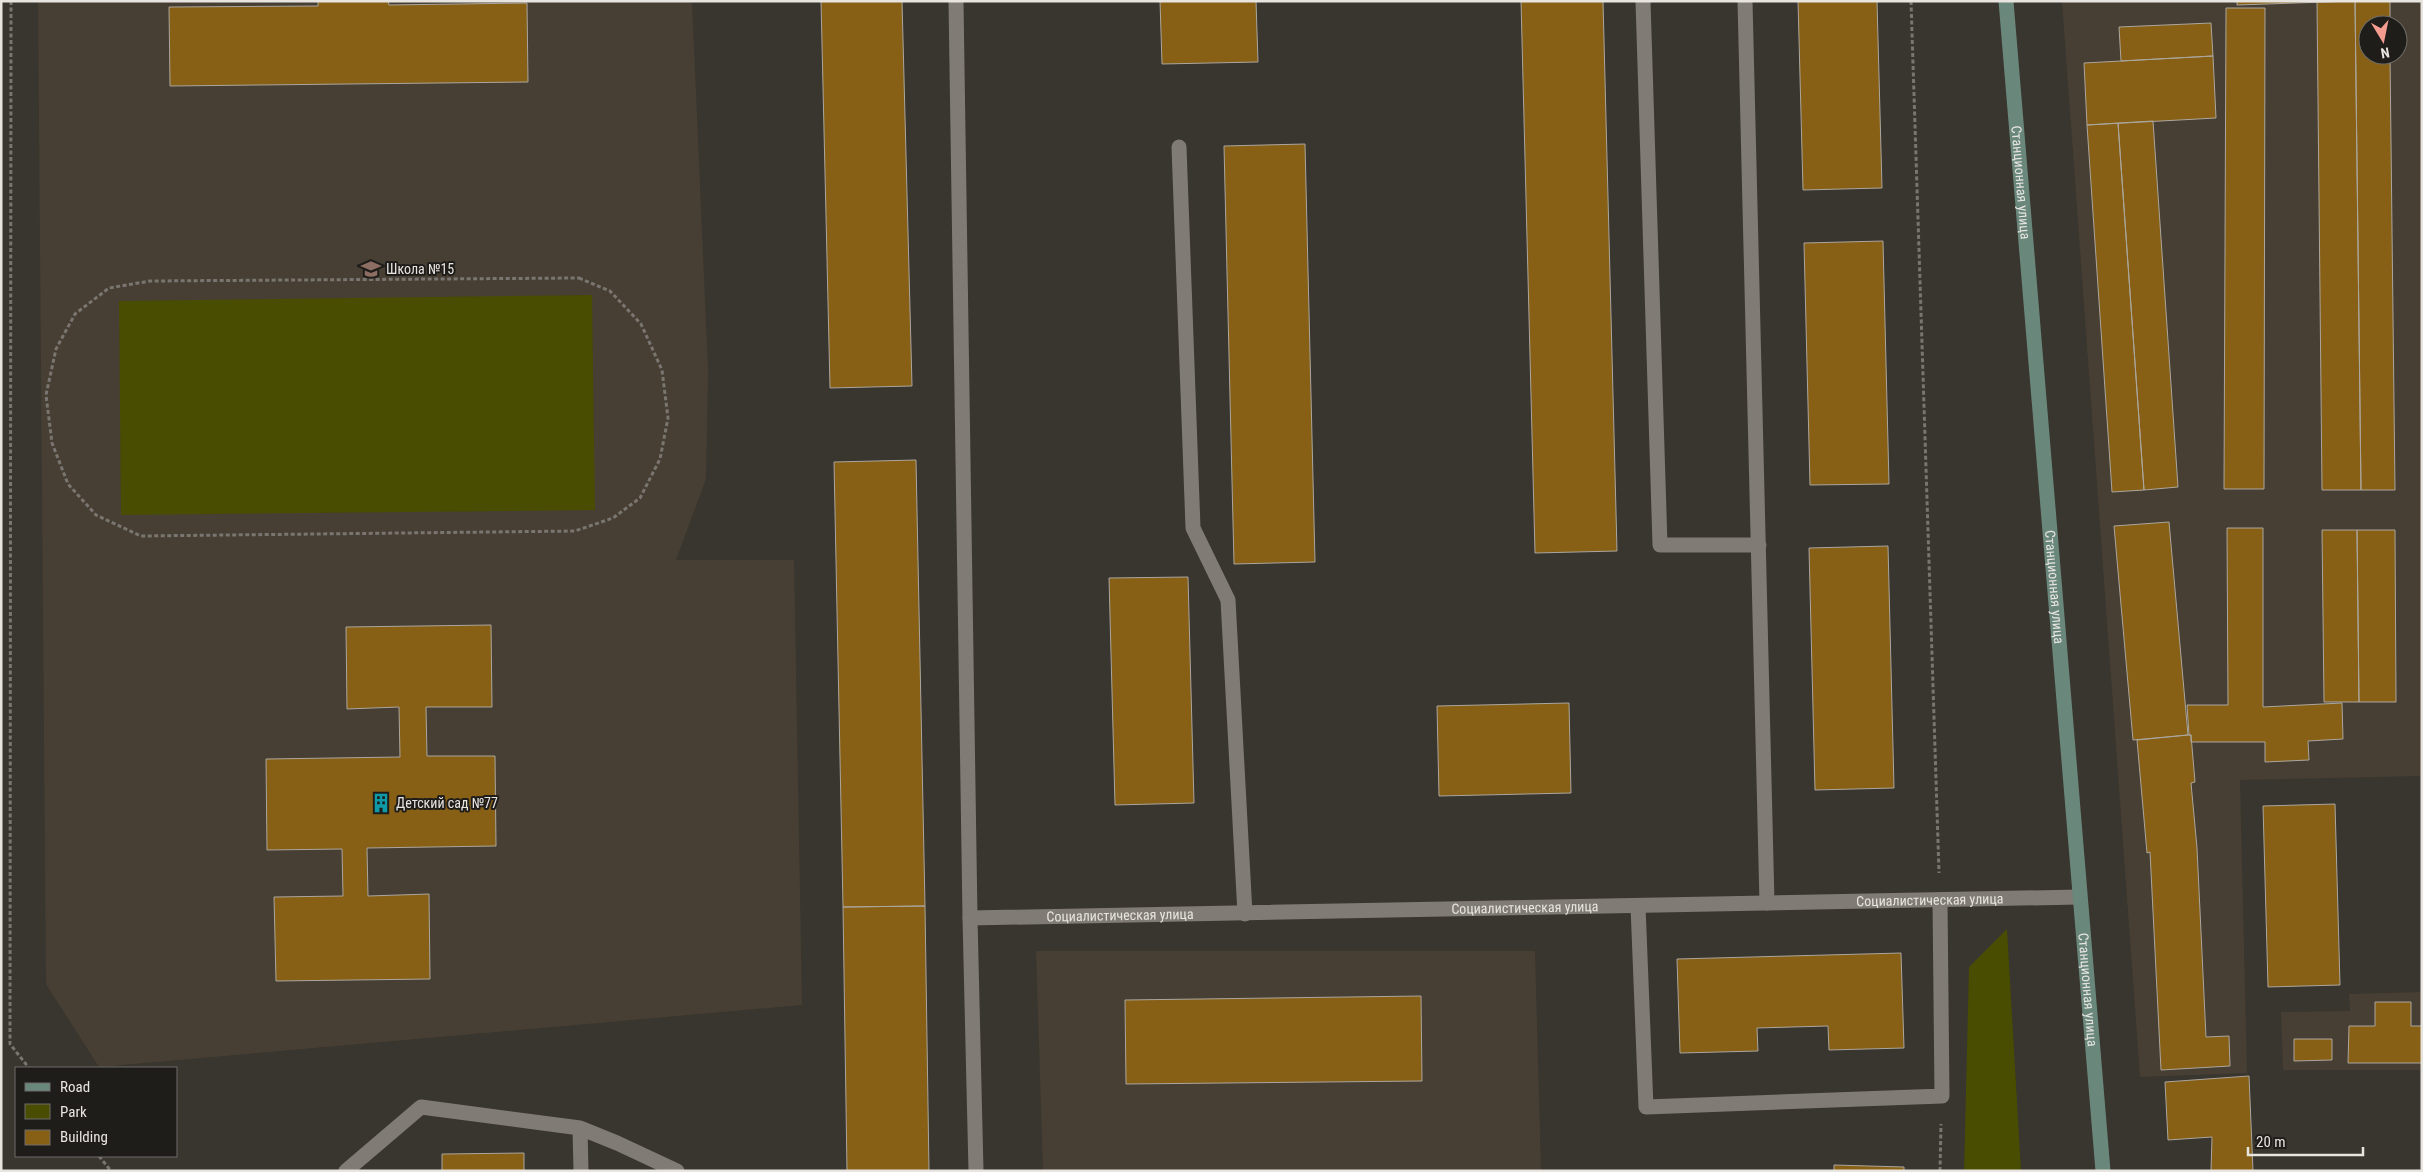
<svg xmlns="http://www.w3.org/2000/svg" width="2423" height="1172" viewBox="0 0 2423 1172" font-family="'Roboto Condensed',sans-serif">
<rect width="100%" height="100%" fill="#39352f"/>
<path fill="#473f33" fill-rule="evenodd" d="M38,1H692L708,370L706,479L676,560H794L802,1005L99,1067L46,984Z
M2062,1H2422V776L2240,780L2247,1073L2140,1077ZM2368,25H2398V55H2368Z
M1036,951H1535L1541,1171H1043Z
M2422,992V1070H2283L2281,1012L2350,1011L2349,994Z"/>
<path fill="#484d02" d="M592,295L595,510L121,515L119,301Z
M2007,929L2021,1171H1964L1969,967Z"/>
<path fill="#876015" stroke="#aba69e" d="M318,1H388L389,5L527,3L528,82L170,86L169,7L318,6Z
M821,1H902L912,386L830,388Z
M1160,1H1256L1258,62L1162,64Z
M1521,1H1603L1617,551L1535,553Z
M1798,1H1877L1882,188L1803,190Z
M2237,1H2355L2237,5Z
M2355,1L2361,490H2322L2317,2Z
M2355,1H2390V25H2368V55H2390L2395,490H2361Z
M2226,8H2265L2264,489H2224Z
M2211,23L2213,56L2121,61L2119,27Z
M2213,56L2216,118L2087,125L2084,63Z
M2153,121L2178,487L2144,490L2118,123Z
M2118,123L2144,490L2112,492L2087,125Z
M1305,144L1315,562L1234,564L1224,146Z
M1883,241L1889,484L1810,485L1804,243Z
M916,460L925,906L843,907L834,462Z
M2169,522L2188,735L2133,740L2114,526Z
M2227,528H2263V707L2342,703L2343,739L2308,741L2309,760L2265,762V742H2191V735H2189L2187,705H2228Z
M2322,530H2357L2359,702H2324Z
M2357,530H2395L2396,702H2359Z
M1888,546L1894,788L1815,790L1809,548Z
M1188,577L1194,803L1115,805L1109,578Z
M491,625L492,707H426L427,756H495L496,846L367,848L368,896L429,894L430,979L276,981L274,897L343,896L342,849L267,850L266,759L400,757L399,707L347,709L346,627Z
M1569,703L1571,793L1439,796L1437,706Z
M2188,735H2191L2195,782L2191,783L2197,848L2206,1037L2229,1036L2230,1066L2161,1070L2150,852L2147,853L2137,740Z
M2335,804L2340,985L2268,987L2263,806Z
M925,906L929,1171H847L843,907Z
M1901,953L1904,1048L1829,1050L1828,1026L1757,1028L1758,1051L1680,1053L1677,959Z
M1421,996L1422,1081L1126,1084L1125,1000Z
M2375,1002H2411V1026H2422V1063H2348L2349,1026H2375Z
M2294,1039H2332V1060L2294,1061Z
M2249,1076L2253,1171H2211L2212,1137L2168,1140L2165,1082Z
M524,1153V1171H442V1154Z
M1834,1165L1904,1167V1171H1834Z"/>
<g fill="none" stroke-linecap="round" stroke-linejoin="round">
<path stroke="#797570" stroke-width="3" stroke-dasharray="4 2.5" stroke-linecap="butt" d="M11,1L10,1044L29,1068
M1911,1L1939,873
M579,278L610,291L641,324L662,370L668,418L660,459L640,498L613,518L575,531L141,536L96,515L68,484L52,443L46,395L56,349L75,314L109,288L150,281Z
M99,1156L111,1171
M1940,1171L1941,1124"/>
<path stroke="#807b74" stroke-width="15" d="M956,1L970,918L976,1171
M1643,1L1660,545H1759
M1745,1L1767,903
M1179,147L1193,528L1228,600L1245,914
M1638,906L1646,1107L1942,1096L1940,900
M580,1128L617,1143L677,1171
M346,1171L421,1107L580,1128L581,1171"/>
<path stroke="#807b74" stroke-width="15" id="s1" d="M970,918L2079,897"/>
<path stroke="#69877b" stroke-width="15" id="s2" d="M2006,1L2103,1171"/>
</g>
<defs>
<symbol id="school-bare" viewBox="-9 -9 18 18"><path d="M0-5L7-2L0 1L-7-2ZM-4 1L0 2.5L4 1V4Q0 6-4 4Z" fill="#8d6e63" stroke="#1f1d1a" stroke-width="2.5" paint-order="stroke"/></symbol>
<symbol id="building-bare" viewBox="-9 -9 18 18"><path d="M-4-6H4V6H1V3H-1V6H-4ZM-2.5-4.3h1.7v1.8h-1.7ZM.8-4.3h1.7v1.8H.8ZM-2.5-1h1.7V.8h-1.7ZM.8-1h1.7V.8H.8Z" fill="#0f9aa8" stroke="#1f1d1a" stroke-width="2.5" paint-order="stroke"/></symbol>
</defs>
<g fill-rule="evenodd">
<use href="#school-bare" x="357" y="255" width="28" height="28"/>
<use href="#building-bare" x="367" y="789" width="28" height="28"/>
</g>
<g text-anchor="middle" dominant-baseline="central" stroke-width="4" stroke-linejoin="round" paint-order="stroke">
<g font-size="14" fill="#e8e5e1" stroke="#1f1d1a">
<text stroke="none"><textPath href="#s2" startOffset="182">Станционная улица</textPath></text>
<text stroke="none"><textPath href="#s2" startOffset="588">Станционная улица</textPath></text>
<text stroke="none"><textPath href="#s1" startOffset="960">Социалистическая улица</textPath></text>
<text stroke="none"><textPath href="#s1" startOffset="555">Социалистическая улица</textPath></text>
<text stroke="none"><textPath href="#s1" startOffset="150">Социалистическая улица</textPath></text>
<text stroke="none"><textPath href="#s2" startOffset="992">Станционная улица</textPath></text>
</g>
<g font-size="14" fill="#e8e5e1" stroke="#1f1d1a" text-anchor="start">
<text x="386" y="269">Школа №15</text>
<text x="396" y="803">Детский сад №77</text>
</g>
</g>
<rect width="2423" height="1172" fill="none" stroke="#e8e5e1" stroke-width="5"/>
<rect x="15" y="1067" width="162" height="90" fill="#1f1d1a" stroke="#6f6d6a"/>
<rect x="25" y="1083" width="25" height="8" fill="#69877b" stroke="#6f6d6a"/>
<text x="60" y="1092" font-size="15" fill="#e8e5e1">Road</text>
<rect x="25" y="1104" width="25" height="15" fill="#484d02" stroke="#6f6d6a"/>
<text x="60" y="1117" font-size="15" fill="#e8e5e1">Park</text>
<rect x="25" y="1130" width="25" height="15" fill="#876015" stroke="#6f6d6a"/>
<text x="60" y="1142" font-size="15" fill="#e8e5e1">Building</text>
<g transform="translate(2383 40) rotate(170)"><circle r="24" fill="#1f1d1a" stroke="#6f6d6a"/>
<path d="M0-4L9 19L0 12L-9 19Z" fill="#f59c91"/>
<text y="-8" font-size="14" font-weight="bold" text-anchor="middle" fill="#e8e5e1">N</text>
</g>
<path d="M2248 1147v8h115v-8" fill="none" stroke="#e8e5e1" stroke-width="2.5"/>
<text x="2256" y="1147" font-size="15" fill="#e8e5e1" stroke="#1f1d1a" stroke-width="4" paint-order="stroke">20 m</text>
</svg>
